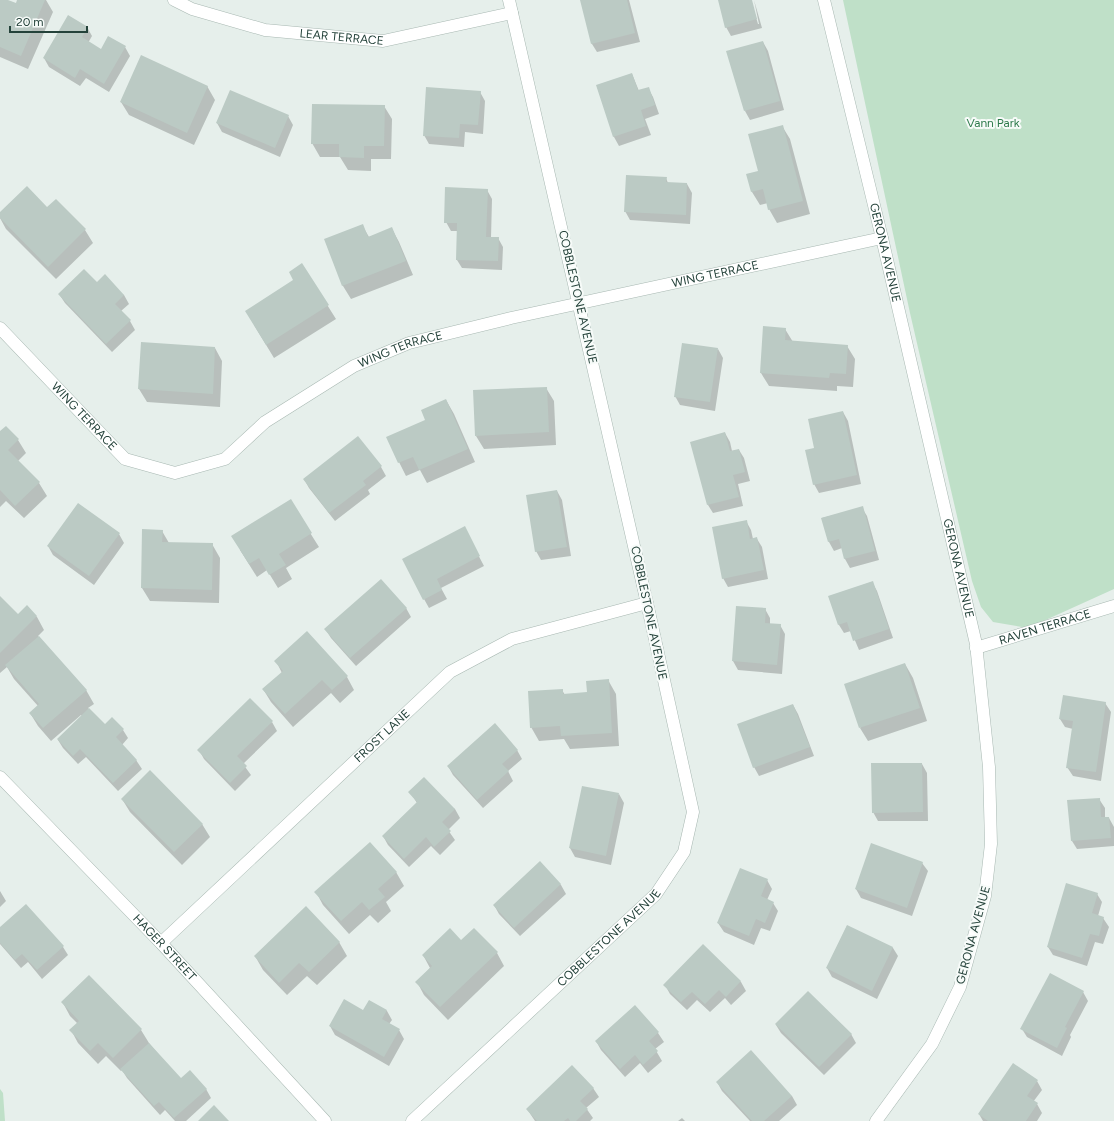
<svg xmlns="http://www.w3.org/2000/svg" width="1114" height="1121" viewBox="0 0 1114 1121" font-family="Figtree,sans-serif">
<rect width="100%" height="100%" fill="#e6efeb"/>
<path fill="#bfe0c8" d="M843,0H1114V589L1028,628L993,622L981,607L972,581L910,313Z
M0,1089L3,1093L5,1121H0Z"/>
<path fill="#0003" d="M0,0H6L16,5L18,0H46L53,12L28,69L0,57Z
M581,0H629L640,42L597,52L592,44Z
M719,0H751L758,24H759L754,0L762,28L731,36L726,27Z
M87,27L92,36L88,43L101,50L125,47L130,56L109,92L86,78L80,86L49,67L44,58Z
M763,42L768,51L784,110L750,120L745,111Z
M632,74L639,91L648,88L653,97L659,114L645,119L651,135L619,146L614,137L597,86Z
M207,86L215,100L194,145L129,115L121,102Z
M480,92L485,101L483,134L465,132L464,147L429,144L424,135Z
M384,106L392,119L391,159H371V171L348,170L340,157H320L312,143Z
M288,116L293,125L280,157L222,132L217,123Z
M782,126L790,139L810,214L777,223L769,209L768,203L760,205L752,192L748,174L759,172Z
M666,178L668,183L687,184L692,193L690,224L630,220L625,211Z
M487,190L492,199L491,238H498L503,247L502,270L462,268L457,260L458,231H451L446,222Z
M56,200L85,230L93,243L56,279L6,229L0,218V214L47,208Z
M362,225L369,237L392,229L399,242L413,275L351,299L343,286L325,240Z
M302,265L336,319L274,358L254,325L295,281Z
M97,283L124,295L129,304L121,311L130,321L135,330L112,352L65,303L59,294Z
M785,329L793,342L847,346L855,359L853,387L837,386V391L769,386L761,373Z
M215,348L222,361L220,407L147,402L139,389Z
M718,349L723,358L715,411L680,405L675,396Z
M546,388L554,401L556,445L484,449L476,436Z
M446,400L454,414L475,462L427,483L420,470L406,476L399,462L427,420Z
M843,412L848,421L861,484L819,493L814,484L815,449Z
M6,427L18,440L26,453L18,461L39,483L47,496L24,518L6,501L0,507V433Z
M725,433L730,442L732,451L739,450L744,458L750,481L738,484L743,506L713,513L708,505Z
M358,438L381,467L386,476L368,490L370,494L335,521L309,488L304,479Z
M557,491L562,500L571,556L541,560L536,551Z
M290,501L319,547L286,568L292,579L278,588L267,570L257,577L240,550Z
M862,508L867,516L879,560L850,568L845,559L842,548L834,551L829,542L822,518Z
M746,521L751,530L753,539H757L762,547L768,579L728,587L723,578Z
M464,528L484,566L441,588L447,599L429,608L424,599Z
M162,531L169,543L212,544L220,558L219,603L150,601L142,588Z
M119,534L124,543L94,585L53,555L48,546Z
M872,582L877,591L893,638L859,650L851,631L844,633L839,625L829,597Z
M0,598L18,615L26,607L37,617L44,630L38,636L86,690L94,704L88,708L105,725L123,730L128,738L122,745L136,760L142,769L118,791L86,757L78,764L63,748L58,740L82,716L81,715L51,741L38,726L30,713L38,706L14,679L7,667L0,673Z
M737,607L765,609L770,618V624L780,625L785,634L782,674L738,670L733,661Z
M406,608L411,617L356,666L331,638L326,630Z
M276,661L347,677L354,690L340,703L331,693L293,727L271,702L263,689L282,673Z
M905,664L913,678L927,721L868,741L860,728Z
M608,680L616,694L619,746L570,749L564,739L539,741L531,727L562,690L565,695L588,693Z
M1105,703L1111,712L1101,781L1073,776L1067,767L1073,729L1065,727L1060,719Z
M793,705L798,714L814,756L759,776L754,767Z
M272,722L277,731L243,764L251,775L235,791L204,759L199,750Z
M517,750L522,759L508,771L513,781L483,808L453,775L448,766Z
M922,764L927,773L928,821H878L873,812Z
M410,792L455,809L460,818L448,830L455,840L440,855L431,846L409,867L388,845L383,836L417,803Z
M619,794L624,803L611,865L575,857L570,848Z
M122,799L202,824L210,837L182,865L130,812Z
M1099,799L1105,808V818H1109L1114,827V846L1077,849L1072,841Z
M540,863L561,885L566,894L520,936L499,914L494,905Z
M922,863L928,871L912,916L861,898L856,889Z
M396,872L404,886L386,902L391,911L378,923L370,915L349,934L323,905L316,892Z
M767,880L772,889L767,900L773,903L778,911L770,931L761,928L754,945L724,932L718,923Z
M0,891L6,901L0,907Z
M1097,894L1102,902L1098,916L1103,918L1109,927L1103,944L1095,942L1087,966L1053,955L1048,947Z
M847,926L893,948L898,956L877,999L832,977L827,968Z
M0,928L63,947L68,955L42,979L28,962L21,968L0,944Z
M339,942L347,956L317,985L307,976L287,995L263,970L255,956Z
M461,942L497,953L504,966L448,1020L424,995L417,982L430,968L423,955Z
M703,946L741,982L746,991L731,1005L725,998L710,1012L697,1000L687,1010L670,994L665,985Z
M89,977L141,1030L149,1043L180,1080L206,1089L211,1098L186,1121H175L165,1110L160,1115L127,1078L122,1070L121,1071L106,1056L98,1064L78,1043L71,1030L78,1024L70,1016L63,1003Z
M1083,992L1088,1001L1070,1035L1071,1037L1062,1056L1027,1037L1022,1029Z
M369,1001L387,1011L392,1020L389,1024L399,1030L404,1039L389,1066L335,1035L330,1026L364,1011Z
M635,1006L658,1033L664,1042L655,1049L662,1061L648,1073L640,1063L625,1077L601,1050L596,1041Z
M776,1025L851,1034L856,1043L824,1075L781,1033Z
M1037,1081L1042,1090L1033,1102L1037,1104L1042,1113L1037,1121H983L979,1114Z
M717,1082L792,1096L797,1105L779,1121H750L722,1091Z
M593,1088L599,1097L586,1108L593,1118L590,1121H535L527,1109Z
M682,1118L685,1121H678Z"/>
<path fill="#bbcac4" d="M0,0H8L16,3L17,0H45L21,56L0,47Z
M580,0H627L635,33L591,44Z
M718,0H752L757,19L725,28Z
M68,15L88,27L82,37L101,49L108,36L126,46L104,84L80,69L75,78L43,58Z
M763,41L780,101L744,111L726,51Z
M141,55L208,86L187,133L120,102Z
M632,73L638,90L649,87L655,105L641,110L646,126L613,137L596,85Z
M426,87L481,91L478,125L460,124L459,138L423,136Z
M230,90L289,115L275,148L216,123Z
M312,104L385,105L384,146H364V158L339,157V144H311Z
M783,125L803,201L768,210L763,189L751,192L746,174L758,171L748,134Z
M626,175L667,177L666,182L687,183L686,215L624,212Z
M27,186L47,207L56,199L86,229L48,267L0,218V212Z
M445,187L488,189L486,237H499L498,261L456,260L457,223H444Z
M363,224L368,237L392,227L406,261L342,286L324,239Z
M302,263L329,305L266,345L245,311L293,280L289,272Z
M84,269L97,282L105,274L124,295L115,304L131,320L106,344L58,294Z
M763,326L786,328L785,340L848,345L846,374L830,373L829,378L760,373Z
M141,342L215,347L213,394L138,389Z
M682,343L718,348L710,402L674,397Z
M547,387L549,432L475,436L473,390Z
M446,399L468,449L419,470L413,457L398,463L386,437L425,420L421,410Z
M843,411L857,475L813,485L805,450L814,448L808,419Z
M6,426L19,439L8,450L40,482L15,506L0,490V431Z
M725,432L730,451L739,449L745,472L733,475L739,497L707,505L690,442Z
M358,436L382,466L363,481L366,485L329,513L303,479Z
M557,490L567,547L535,552L526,495Z
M291,499L312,533L279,554L286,565L269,575L259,558L249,564L231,536Z
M78,503L120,533L89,576L47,546Z
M863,506L875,551L844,559L839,539L828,542L821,518Z
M747,520L750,539L757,537L764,570L722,579L712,527Z
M465,526L480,556L437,579L442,590L423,600L402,559Z
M142,529L163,530L162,542L213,543L212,590L141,588Z
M381,579L407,608L350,658L324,629Z
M873,581L889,629L853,641L847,622L838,625L828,596Z
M0,596L18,614L27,605L37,616L0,653Z
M736,606L766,608L765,623L781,624L777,665L732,661Z
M307,631L348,676L332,690L322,680L285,714L262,689L283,671L274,661Z
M39,636L87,690L43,728L29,713L39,704L5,665Z
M905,663L920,708L859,728L844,684Z
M609,679L612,733L561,736L560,726L530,728L528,691L563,689V694L587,692L586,681Z
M1063,695L1106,702L1096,772L1066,768L1073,721L1059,719Z
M250,698L273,721L237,756L247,766L230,783L197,750Z
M793,704L810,747L753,768L737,724Z
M89,708L105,724L112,717L124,729L116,737L137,760L113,783L80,749L73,756L57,739Z
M495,723L518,750L502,764L509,771L477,800L447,766Z
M871,763H922L923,812L872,813Z
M150,770L203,824L174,852L121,799Z
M424,777L455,809L442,822L451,831L434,847L426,837L404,859L382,836L417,802L408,792Z
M582,786L619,793L606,856L569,848Z
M1100,798L1101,817H1109L1111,838L1071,841L1067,800Z
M370,842L397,872L378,889L385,897L369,910L362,902L341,921L314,892Z
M871,843L923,862L907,908L855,889Z
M540,861L561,884L514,928L493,905Z
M740,868L768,879L761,896L774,902L765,923L756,919L749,936L717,923Z
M1066,883L1098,893L1092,913L1104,917L1099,936L1090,934L1082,958L1047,947Z
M26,904L64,946L37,970L22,954L15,960L0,943V927Z
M306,906L340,942L309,972L299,963L279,983L254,956Z
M847,925L893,947L872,991L826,968Z
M450,928L461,940L474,928L498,952L440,1007L415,982L432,966L422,955Z
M703,944L741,981L726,997L719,990L705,1004L692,992L681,1002L663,985Z
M1050,973L1084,991L1065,1027L1067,1028L1057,1048L1020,1029Z
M89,975L142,1029L113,1058L98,1043L90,1051L69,1030L79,1021L61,1002Z
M808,991L852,1034L819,1067L775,1024Z
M344,999L363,1010L369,1000L387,1010L382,1019L400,1029L384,1057L329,1026Z
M635,1005L659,1032L649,1041L658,1051L643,1065L635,1055L620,1069L595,1041Z
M149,1043L181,1078L190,1070L207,1089L174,1118L159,1102L154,1106L120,1069Z
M751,1050L792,1096L764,1121H752L716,1082Z
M1013,1063L1038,1080L1027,1096L1038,1103L1026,1121H988L978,1114Z
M572,1065L594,1088L580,1101L588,1109L576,1121H570L568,1118L564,1121H537L526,1109Z
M214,1105L229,1121H198Z"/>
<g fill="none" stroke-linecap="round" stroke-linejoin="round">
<defs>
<g id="minor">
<path id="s1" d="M174,0L192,9L265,30L383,41L512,13"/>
<path id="s2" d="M824,0L882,238L976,644L989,767L991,844L985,896L960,987L932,1044L876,1121"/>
<path id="s3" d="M0,328L125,459L175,473L225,459L265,422L354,366L409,343L511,318L882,238"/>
<path id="s4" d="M976,648L1114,606"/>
<path id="s5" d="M0,777L161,943L325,1121"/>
<path id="s6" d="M161,943L450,672L512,639L647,603"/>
<path id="s7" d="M412,1121L656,894L684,852L693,812L647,603L509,0"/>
</g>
</defs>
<use href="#minor" stroke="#a8b8b2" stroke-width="13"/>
<use href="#minor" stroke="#fff" stroke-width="12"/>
</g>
<g text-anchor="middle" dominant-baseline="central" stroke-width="4" stroke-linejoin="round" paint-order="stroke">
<g font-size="12" fill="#24423a" stroke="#f7fbf9">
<text stroke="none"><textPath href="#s1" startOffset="173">LEAR TERRACE</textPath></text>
<text stroke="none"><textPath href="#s2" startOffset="260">GERONA AVENUE</textPath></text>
<text stroke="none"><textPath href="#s3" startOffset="818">WING TERRACE</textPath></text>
<text transform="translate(578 297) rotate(77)">COBBLESTONE AVENUE</text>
<text stroke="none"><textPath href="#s3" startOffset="494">WING TERRACE</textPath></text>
<text stroke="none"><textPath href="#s3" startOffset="122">WING TERRACE</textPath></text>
<text stroke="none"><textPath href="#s2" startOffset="584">GERONA AVENUE</textPath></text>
<text transform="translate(649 613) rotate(78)">COBBLESTONE AVENUE</text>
<text stroke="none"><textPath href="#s4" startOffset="72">RAVEN TERRACE</textPath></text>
<text stroke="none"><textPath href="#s6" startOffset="303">FROST LANE</textPath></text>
<text transform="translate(973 935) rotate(-75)">GERONA AVENUE</text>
<text stroke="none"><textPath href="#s7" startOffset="269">COBBLESTONE AVENUE</textPath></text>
<text stroke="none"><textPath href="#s5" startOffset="237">HAGER STREET</textPath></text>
</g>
<g font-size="12" fill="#2d7a4b" stroke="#f7fbf9">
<text x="993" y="123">Vann Park</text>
</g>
</g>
<path d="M10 26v6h77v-6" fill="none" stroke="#24423a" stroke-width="2"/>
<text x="16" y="26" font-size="12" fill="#24423a" stroke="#f7fbf9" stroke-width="3" paint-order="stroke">20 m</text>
</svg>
